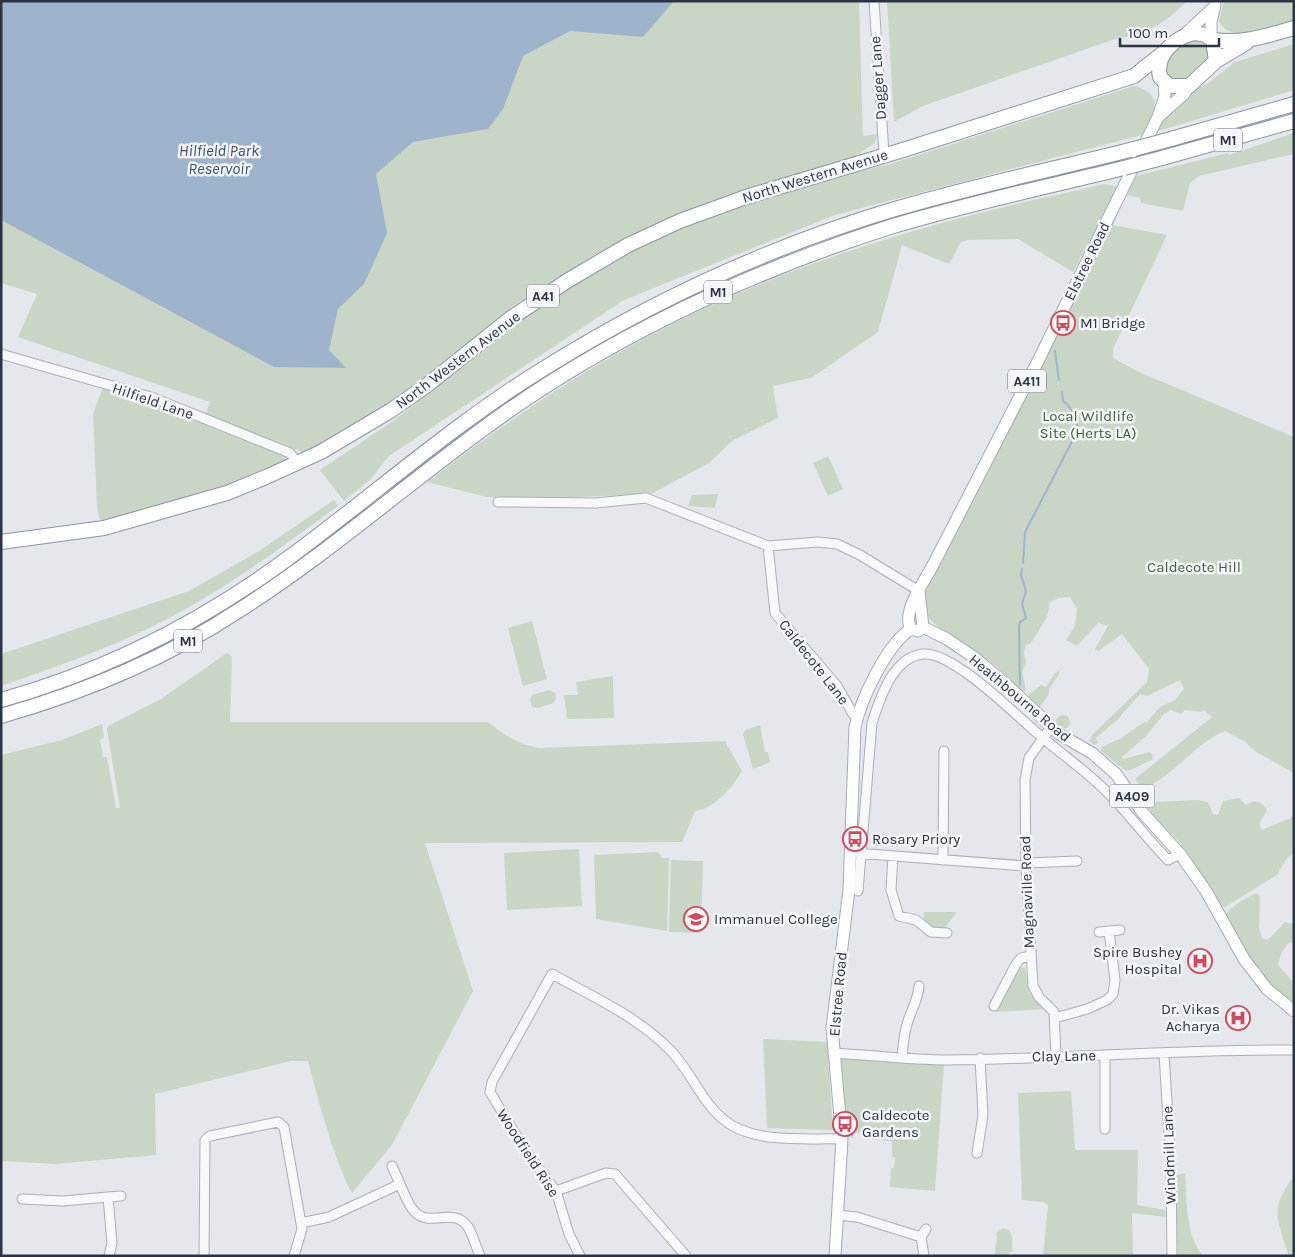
<svg xmlns="http://www.w3.org/2000/svg" width="1295" height="1257" viewBox="0 0 1295 1257" font-family="Karla,sans-serif">
<rect width="100%" height="100%" fill="#e4e7ec"/>
<path fill="#c9d6c5" d="M1,1H859L863,136L877,134L875,143L855,156C785,182 712,199 643,230C599,250 562,281 519,303L389,407L309,452H302L205,416L210,402L18,337L37,294L1,283Z
M887,1H1187C1163,25 1148,33 1115,39L923,106L894,122Z
M1224,1H1294V21C1274,27 1230,46 1219,21Z
M1196,38L1208,47L1209,59L1187,80L1173,81L1165,71C1168,50 1178,47 1196,38Z
M1294,44V90L1155,132L1160,122L1191,91L1207,84L1235,62Z
M1134,86C1167,95 1153,114 1142,135L835,215L624,300L389,456L370,480L344,501L320,470L393,421L557,291L609,260L704,216L814,181L887,165Z
M1294,133V154L1199,176L1190,183L1183,211L1141,203L1140,198L1126,195L1125,191L1132,177L1228,153L1229,155Z
M1104,184L1119,187L1073,272L1018,239L968,240L961,242L949,264L902,245L878,332L811,378L773,386L778,418L732,441L709,463L651,494L530,499L487,497L427,482C521,410 622,343 732,296C807,263 888,237 968,216C1013,204 1058,195 1104,184Z
M1116,208H1120L1113,225L1167,235L1113,349V358L1141,373L1294,437V773L1256,752L1245,742L1225,731C1194,743 1174,777 1142,789L1135,779L1212,717L1204,710L1201,712L1185,710L1181,714L1171,710L1164,714L1146,736L1122,757L1124,759L1149,752L1153,755L1152,760C1143,763 1136,769 1126,771L1101,751L1102,747L1120,739L1144,722L1146,723L1160,707L1175,700L1184,689L1180,680L1147,696L1140,694L1117,720L1096,738L1098,743L1094,745L1089,741L1093,734L1147,682L1149,669L1122,634L1098,651L1095,649L1108,626L1098,623L1077,646L1066,640L1075,626L1077,609L1070,597L1059,598L1050,602L1047,617L1031,643L1026,645L1024,652L1026,662L1022,672L1026,690L1022,693L996,666L937,626L928,617L922,604L924,590Z
M103,387L151,400L285,455L287,460C274,480 130,516 100,521L97,507L93,414Z
M828,456L843,489L828,496L813,463Z
M718,494L715,508L688,506L692,495Z
M334,500L338,506C294,538 250,571 203,599C140,637 71,662 1,686V654L189,591L259,551Z
M532,621L547,679L523,686L508,628Z
M227,653L232,657L230,722H488C504,735 518,744 539,748L725,741L742,771C733,787 714,809 695,811L682,842L425,843L473,991L392,1145L352,1193C331,1152 320,1106 308,1061H291L155,1094L156,1155L56,1164L1,1161V755L62,740L102,724L104,738L100,739L103,757H107L116,808H120L107,729L108,726L161,699Z
M1059,671L1060,672L1049,689V694L1039,708L1032,704L1028,695L1041,685L1046,687L1055,673Z
M613,676L614,718L567,719L564,695H578L576,682Z
M549,690L555,693L556,698L554,703L538,708L532,707L530,699L532,695Z
M1056 722a7 7 0 1 1 14 0a7 7 0 1 1-14 0Z
M760,725L765,752H768L770,762L753,769L743,734L745,730Z
M1239,798L1246,805L1254,801L1261,803L1267,810L1260,823L1261,830L1289,819L1294,815V853L1287,858L1277,875L1225,907L1220,906L1180,843L1147,809L1151,800L1155,802L1198,800L1208,802L1213,814L1218,815L1223,801Z
M579,849L582,906L507,910L504,853Z
M658,852L662,858H669L667,931L596,919L594,855Z
M671,860L703,861L701,933L669,932Z
M1257,893L1260,897L1259,928L1262,938L1268,940L1285,922L1294,924V942L1288,943L1281,954L1278,965L1294,983V1007L1267,985L1224,917C1229,908 1246,897 1257,893Z
M924,912H957L945,928L932,930L923,923Z
M1017,967L1025,968L1029,993L1046,1009L995,1012Z
M763,1039L827,1042L833,1130L767,1128Z
M839,1057L944,1063L935,1191L890,1187L891,1168H894L895,1157H892V1141L873,1140V1135L854,1132L853,1138L847,1136Z
M1071,1091L1075,1150H1138L1137,1205L1165,1210L1166,1217L1132,1213L1133,1256H1043L1048,1205L1043,1202L1022,1200L1018,1093Z
M1185,1173C1187,1200 1185,1234 1203,1256H1178L1174,1183L1177,1175Z
M1294,1176V1256H1289C1277,1219 1269,1209 1294,1176Z
M1003,1228C1015,1230 1012,1242 1012,1252H1009V1256H995L997,1235L995,1234Z"/>
<path fill="#9fb4cc" d="M1,1H674L643,37L570,31L523,56L503,109L488,129L413,142L376,174L387,233L364,284L338,309L329,350L346,368L274,367L1,220Z"/>
<g fill="none" stroke-linecap="round" stroke-linejoin="round">
<path stroke="#9fb4cc" stroke-width="2" d="M1055,351L1059,380
M1023,563L1025,532L1078,430C1076,418 1073,408 1063,401L1062,392
M1020,685L1019,626L1020,622L1026,618L1022,604L1026,591L1021,575L1022,569"/>
<defs>
<path id="minor" d="M874,1L884,154
M1,354L151,397L290,453L298,463
M498,502L596,503L646,498L768,546L818,542L837,544L860,555L919,591
M768,546L775,613L837,686L853,714L857,716
M1051,727L1029,758L1025,780L1026,866L1033,986L1039,997L1054,1012L1056,1056
M856,853L1026,866
M893,856L891,890L899,916L916,920L931,932L947,933
M943,860L944,751
M1026,863L1077,861
M858,891L872,723C880,698 893,657 923,654C954,651 1018,718 1043,738C1065,757 1089,773 1110,795C1130,815 1147,839 1168,860L1180,854
M1099,932L1120,930
M994,1006L1016,964L1021,958L1030,956
M1055,1018L1087,1009L1107,1000L1113,994L1115,980L1109,931
M833,1053C871,1055 909,1060 947,1060C1063,1059 1178,1049 1294,1050
M1164,1054L1171,1166L1172,1256
M1105,1056V1129
M902,1057C903,1045 904,1032 908,1021C912,1008 918,1000 919,986
M977,1153L983,1115L980,1058
M392,1166L400,1184
M556,1191L606,1173L615,1174L686,1256
M108,1197L121,1196
M22,1199L63,1201L108,1197L112,1243L109,1256
M837,1215L857,1217L921,1237
M301,1223L329,1217L400,1184C404,1193 408,1205 415,1212C430,1228 454,1206 468,1227C473,1235 476,1247 480,1256
M204,1256L205,1140L210,1136L278,1122L284,1127L302,1229L294,1256
M580,1256L569,1234L556,1191L525,1150L490,1092L492,1082L552,974C593,997 637,1016 670,1050C693,1073 704,1110 733,1126C764,1143 807,1138 842,1139
M924,1256L921,1237L926,1229"/>
<path id="major" d="M1184,35L1213,8
M1211,38V22L1215,5
M1159,116L1184,94L1189,86
M923,627L947,639L975,658L1009,687L1059,734L1092,753L1116,774L1143,813L1180,854L1206,891L1244,959L1267,989L1294,1011
M911,629C901,612 925,581 933,565L1036,365L1158,117L1165,96L1164,82
M835,1256L842,1139L832,1028L849,890L855,727C861,699 887,644 911,629L918,631L923,627L919,591"/>
<path id="highway" d="M1195,33L1205,35L1213,40L1216,61L1189,86H1169L1160,77C1155,54 1175,37 1195,33Z
M1213,40C1242,44 1266,36 1294,28
M1216,61L1246,43
M1171,139L1294,104
M1162,158L1294,121
M1,542L104,528L227,493L266,477L321,452L390,411L426,386L511,318L567,281L628,245L680,221L746,197L903,150L1134,76L1163,53
M1,700C105,671 200,623 287,559C373,496 452,425 543,369C650,302 765,249 885,212C967,187 1051,170 1134,149
M1,716C85,692 165,659 238,611C347,542 441,452 550,383C656,316 771,265 890,227C966,204 1046,187 1124,168"/>
</defs>
<use href="#minor" stroke="#a9aeb7" stroke-width="11"/>
<use href="#major" stroke="#a3abb8" stroke-width="13"/>
<use href="#highway" stroke="#8b94a3" stroke-width="16"/>
<use href="#minor" stroke="#f7f8fa" stroke-width="9"/>
<use href="#major" stroke="#fff" stroke-width="11"/>
<use href="#highway" stroke="#fff" stroke-width="14"/>
<defs>
<path id="highway-bridge" d="M1134,149L1171,139
M1124,168L1162,158"/>
</defs>
<use href="#highway-bridge" stroke="#8b94a3" stroke-width="16" stroke-linecap="butt"/>
<use href="#highway-bridge" stroke="#fff" stroke-width="14"/>
</g>
<defs>
<symbol id="bus-ring" viewBox="-11 -11 22 22"><circle r="9.5" fill="#f4f6f9" stroke="#d1495b" stroke-width="1.5"/><path d="M-5-6H5V4H4V6H2V4H-2V6H-4V4H-5ZM-3.5-4V0h7V-4ZM-3.5 1.2v1.5H-2V1.2ZM2 1.2v1.5H3.5V1.2Z" fill="#d1495b"/></symbol>
<symbol id="school-ring" viewBox="-11 -11 22 22"><circle r="9.5" fill="#f4f6f9" stroke="#d1495b" stroke-width="1.5"/><path d="M0-5L7-2L0 1L-7-2ZM-4 1L0 2.5L4 1V4Q0 6-4 4Z" fill="#d1495b"/></symbol>
<symbol id="hospital-ring" viewBox="-11 -11 22 22"><circle r="9.5" fill="#f4f6f9" stroke="#d1495b" stroke-width="1.5"/><path d="M-5-5h3v3.5h4V-5h3V5h-3V1.5h-4V5h-3Z" fill="#d1495b"/></symbol>
</defs>
<g fill-rule="evenodd">
<use href="#bus-ring" x="1049" y="309" width="28" height="28"/>
<use href="#bus-ring" x="841" y="825" width="28" height="28"/>
<use href="#school-ring" x="682" y="905" width="28" height="28"/>
<use href="#hospital-ring" x="1186" y="947" width="28" height="28"/>
<use href="#hospital-ring" x="1224" y="1004" width="28" height="28"/>
<use href="#bus-ring" x="831" y="1110" width="28" height="28"/>
</g>
<g text-anchor="middle" dominant-baseline="central" stroke-width="5" stroke-linejoin="round" paint-order="stroke">
<g fill="#f4f6f9" stroke="#676e7b" stroke-width="1">
<rect x="1214" y="128.5" width="28" height="23" rx="4"/>
<rect x="704" y="280.5" width="28" height="23" rx="4"/>
<rect x="527" y="284.5" width="32" height="23" rx="4"/>
<rect x="1008" y="369.5" width="38" height="23" rx="4"/>
<rect x="174" y="629.5" width="28" height="23" rx="4"/>
<rect x="1109.5" y="784.5" width="45" height="23" rx="4"/>
</g>
<g font-size="14" font-weight="bold" fill="#2b3445">
<text x="1228" y="140">M1</text>
<text x="718" y="292">M1</text>
<text x="543" y="296">A41</text>
<text x="1027" y="381">A411</text>
<text x="188" y="641">M1</text>
<text x="1132" y="796">A409</text>
</g>
<g font-size="15" fill="#2b3445" stroke="#f4f6f9">
<text transform="translate(878 78) rotate(-94)">Dagger Lane</text>
<text transform="translate(815 176) rotate(-17)">North Western Avenue</text>
<text transform="translate(1087 261) rotate(-64)">Elstree Road</text>
<text transform="translate(458 360) rotate(-37)">North Western Avenue</text>
<text transform="translate(153 401) rotate(19)">Hilfield Lane</text>
<text transform="translate(814 662) rotate(52)">Caldecote Lane</text>
<text transform="translate(1020 698) rotate(40)">Heathbourne Road</text>
<text transform="translate(1027 892) rotate(-92)">Magnaville Road</text>
<text transform="translate(838 994) rotate(-85)">Elstree Road</text>
<text transform="translate(1064 1056) rotate(-1)">Clay Lane</text>
<text transform="translate(528 1153) rotate(57)">Woodfield Rise</text>
<text transform="translate(1169 1155) rotate(-92)">Windmill Lane</text>
</g>
<g font-size="15" fill="#2b3445" stroke="#f4f6f9" text-anchor="start">
<text x="1080" y="323">M1 Bridge</text>
<text x="872" y="839">Rosary Priory</text>
<text x="714" y="919">Immanuel College</text>
<text x="1182" y="952" text-anchor="end">Spire Bushey<tspan x="1182" dy="17">Hospital</tspan></text>
<text x="1220" y="1009" text-anchor="end">Dr. Vikas<tspan x="1220" dy="17">Acharya</tspan></text>
<text x="862" y="1115">Caldecote<tspan x="862" dy="17">Gardens</tspan></text>
</g>
<g font-size="15" fill="#3f6138" stroke="#f4f6f9">
<text x="1088" y="416">Local Wildlife<tspan x="1088" dy="17">Site (Herts LA)</tspan></text>
<text x="1194" y="567">Caldecote Hill</text>
</g>
<g font-size="16" font-style="italic" fill="#34527a" stroke="#f4f6f9">
<text x="219" y="150">Hilfield Park<tspan x="219" dy="18">Reservoir</tspan></text>
</g>
</g>
<rect width="1295" height="1257" fill="none" stroke="#2b3445" stroke-width="5"/>
<path d="M1120 38v8h99v-8" fill="none" stroke="#2b3445" stroke-width="2.5"/>
<text x="1128" y="38" font-size="15" fill="#2b3445" stroke="#f4f6f9" stroke-width="4" paint-order="stroke">100 m</text>
</svg>
